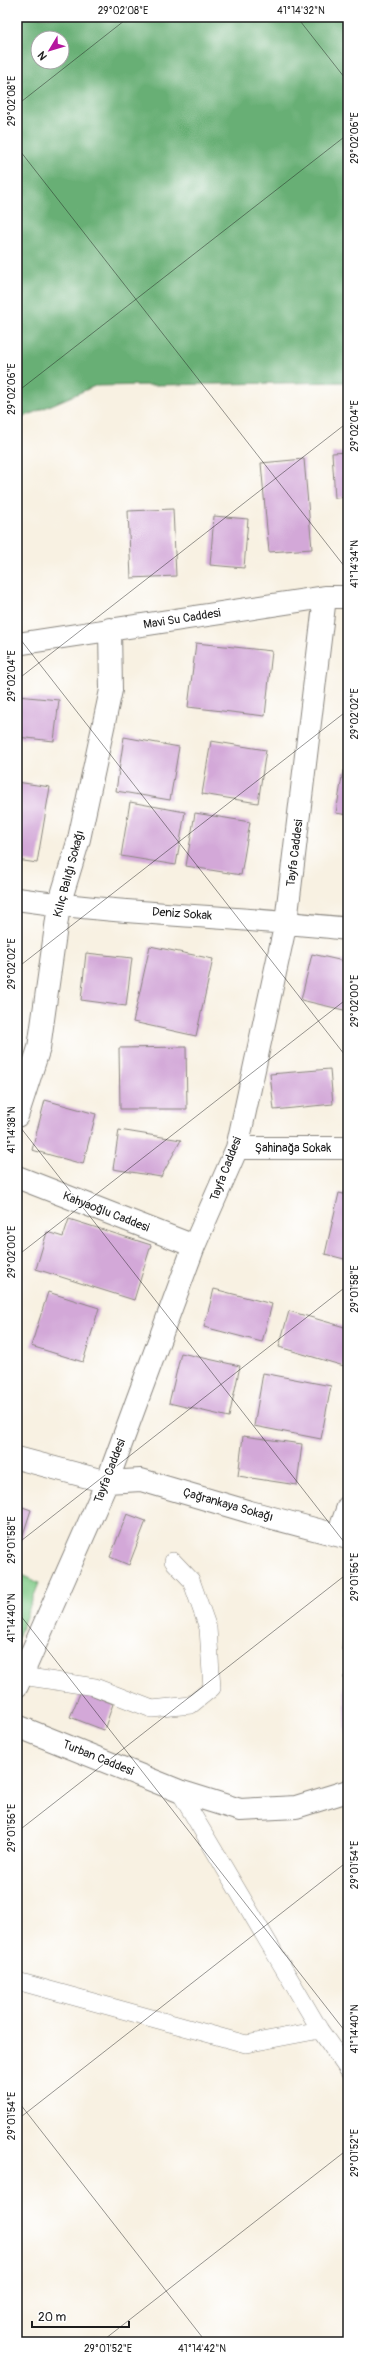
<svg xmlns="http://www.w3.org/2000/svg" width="365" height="2359" viewBox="0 0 365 2359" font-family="Pangolin,sans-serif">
<rect width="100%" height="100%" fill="#fff"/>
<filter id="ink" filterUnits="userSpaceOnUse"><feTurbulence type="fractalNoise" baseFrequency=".025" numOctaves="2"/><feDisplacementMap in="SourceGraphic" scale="8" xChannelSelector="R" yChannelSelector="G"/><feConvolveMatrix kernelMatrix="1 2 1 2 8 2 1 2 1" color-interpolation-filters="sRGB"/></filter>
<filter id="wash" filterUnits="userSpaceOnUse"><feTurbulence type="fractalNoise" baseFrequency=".012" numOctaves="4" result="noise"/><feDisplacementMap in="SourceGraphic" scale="16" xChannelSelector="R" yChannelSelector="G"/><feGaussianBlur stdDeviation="0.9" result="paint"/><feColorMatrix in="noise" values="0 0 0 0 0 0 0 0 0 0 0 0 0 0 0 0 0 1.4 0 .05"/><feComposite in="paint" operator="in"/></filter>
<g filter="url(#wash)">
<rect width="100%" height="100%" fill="#f8f1e2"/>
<path fill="#81cb88" stroke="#4e7452" d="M17,1573L39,1583L17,1640Z"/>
<path fill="#68af74" stroke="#426648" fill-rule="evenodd" d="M17,17H348V382L95,386L17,420ZM38,38H62V62H38Z"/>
<g id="blocks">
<path fill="#d3a8d8" d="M348,452V497L335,498L332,453Z
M304,459L312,549L269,552L261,463Z
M173,509L176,576L131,578L128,511Z
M214,516L248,519L244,568L210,565Z
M196,643L272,651L265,716L188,707Z
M17,696L59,700L54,741L17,737Z
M124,737L179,747L170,800L116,791Z
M211,741L266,750L258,803L202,794Z
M343,771L348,772V815L336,813Z
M17,782L50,787L37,863L17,860Z
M130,802L185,812L176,865L121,856Z
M195,813L250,822L241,875L186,866Z
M150,946L213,959L196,1036L133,1022Z
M86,953L132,958L126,1006L81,1000Z
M312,954L348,962V1011L301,1000Z
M186,1047L187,1109H120L119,1048Z
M330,1069L333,1104L274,1110L270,1074Z
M45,1100L96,1114L83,1164L32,1150Z
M119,1130L181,1140L161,1177L113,1169Z
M339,1193L348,1195V1260L325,1254Z
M69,1219L151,1245L134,1300L36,1269L47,1232L63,1237Z
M214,1289L272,1304L262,1342L204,1327Z
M48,1292L99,1308L83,1362L31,1346Z
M289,1311L348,1328V1353L344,1366L279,1347Z
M181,1353L240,1366L229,1417L169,1403Z
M263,1373L331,1386L321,1439L254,1426Z
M243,1436L302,1444L297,1485L238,1476Z
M17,1505L31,1510L17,1553Z
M127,1514L146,1521L129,1565L110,1557Z
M345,1588H348V1650H342Z
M344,1676H348V1735H346Z
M81,1691L113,1704L104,1730L70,1717Z"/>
</g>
</g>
<g filter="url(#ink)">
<use href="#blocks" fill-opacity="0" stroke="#8a867f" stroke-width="1"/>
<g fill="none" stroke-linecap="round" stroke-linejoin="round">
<defs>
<path id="service" d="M22,1676L95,1687L152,1709L191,1705L212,1688L208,1628L191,1580L173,1561
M179,1791L320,2030L348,2070
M17,1981L246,2044L320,2030"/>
<path id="minor" d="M17,644L325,597H348
M17,899C127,915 238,916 348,929
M17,1116L39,1048L59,905L79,839L111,690L110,629
M237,1148H348
M17,1177L194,1246
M17,1458L107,1482L141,1480L250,1512L348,1538
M338,1535L348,1507
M17,1686L107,1482L194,1246L237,1148L286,922L325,597"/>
<path id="secondary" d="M17,1726L179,1791L240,1810L296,1807L348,1791"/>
</defs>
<use href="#service" stroke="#8a867f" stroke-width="18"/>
<use href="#minor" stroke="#8a867f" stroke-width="24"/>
<use href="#secondary" stroke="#8a867f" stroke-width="24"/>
<use href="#service" stroke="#fff" stroke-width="17"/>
<use href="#minor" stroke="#fff" stroke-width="22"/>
<use href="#secondary" stroke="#fff" stroke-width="22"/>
</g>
</g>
<path fill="none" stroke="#1c1c1c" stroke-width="1" stroke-opacity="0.45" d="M297,17L348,82M17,105L129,17M17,147L348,571M17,392L348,134M17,635L348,1059M17,680L348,422M17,968L348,710M17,1123L348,1547M17,1256L348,998M17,1544L348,1285M17,1611L348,2035M17,1832L348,1573M17,2100L206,2342M17,2120L348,1861M101,2342L348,2149"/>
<g text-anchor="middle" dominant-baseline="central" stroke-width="3" stroke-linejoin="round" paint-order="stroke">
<g font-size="12" fill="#1c1c1c" stroke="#fff">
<text transform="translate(182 619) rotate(-9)">Mavi Su Caddesi</text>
<text transform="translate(295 853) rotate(-83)">Tayfa Caddesi</text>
<text transform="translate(69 874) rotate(-75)">Kılıç Balığı Sokağı</text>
<text transform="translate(182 914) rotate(4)">Deniz Sokak</text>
<text x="293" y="1148">Şahinağa Sokak</text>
<text transform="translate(226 1169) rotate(-69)">Tayfa Caddesi</text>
<text transform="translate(106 1212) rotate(21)">Kahyaoğlu Caddesi</text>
<text transform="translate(110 1471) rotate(-69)">Tayfa Caddesi</text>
<text transform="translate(228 1505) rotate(16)">Çağrankaya Sokağı</text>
<text transform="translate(98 1758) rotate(22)">Turban Caddesi</text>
</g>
</g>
<rect width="365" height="2359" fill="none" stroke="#fff" stroke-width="44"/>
<g transform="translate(50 50) rotate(232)"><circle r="19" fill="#ffffff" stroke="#a4a4a4"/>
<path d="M0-3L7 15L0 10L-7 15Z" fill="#b5179e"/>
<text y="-6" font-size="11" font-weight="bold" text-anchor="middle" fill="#1c1c1c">N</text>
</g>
<path d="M32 2321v6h97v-6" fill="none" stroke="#1c1c1c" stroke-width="2"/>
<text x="38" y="2321" font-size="12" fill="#1c1c1c" stroke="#ffffff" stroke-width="3" paint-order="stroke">20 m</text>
<rect x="22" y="22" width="321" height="2315" fill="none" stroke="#1c1c1c" stroke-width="1.5"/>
<g font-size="10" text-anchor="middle" fill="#1c1c1c">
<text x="123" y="14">29°02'08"E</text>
<text x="301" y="14">41°14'32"N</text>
<text transform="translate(11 101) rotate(-90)" y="4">29°02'08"E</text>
<text transform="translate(354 138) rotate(-90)" y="4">29°02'06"E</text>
<text transform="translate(11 389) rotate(-90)" y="4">29°02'06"E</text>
<text transform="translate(354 426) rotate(-90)" y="4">29°02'04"E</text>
<text transform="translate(354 564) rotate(-90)" y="4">41°14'34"N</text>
<text transform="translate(11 676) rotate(-90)" y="4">29°02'04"E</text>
<text transform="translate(354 714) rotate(-90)" y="4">29°02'02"E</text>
<text transform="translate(11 964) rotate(-90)" y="4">29°02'02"E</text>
<text transform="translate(354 1001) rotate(-90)" y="4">29°02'00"E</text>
<text transform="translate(11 1130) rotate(-90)" y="4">41°14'38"N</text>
<text transform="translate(11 1252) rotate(-90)" y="4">29°02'00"E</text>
<text transform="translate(354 1289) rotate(-90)" y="4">29°01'58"E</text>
<text transform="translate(11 1540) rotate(-90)" y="4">29°01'58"E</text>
<text transform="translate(354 1577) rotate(-90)" y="4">29°01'56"E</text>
<text transform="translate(11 1618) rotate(-90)" y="4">41°14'40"N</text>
<text transform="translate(11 1828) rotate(-90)" y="4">29°01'56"E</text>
<text transform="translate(354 1865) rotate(-90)" y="4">29°01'54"E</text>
<text transform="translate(354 2029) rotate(-90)" y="4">41°14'40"N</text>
<text transform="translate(11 2116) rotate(-90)" y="4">29°01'54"E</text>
<text transform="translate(354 2153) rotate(-90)" y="4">29°01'52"E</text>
<text x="108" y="2352">29°01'52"E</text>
<text x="202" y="2352">41°14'42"N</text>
</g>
</svg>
